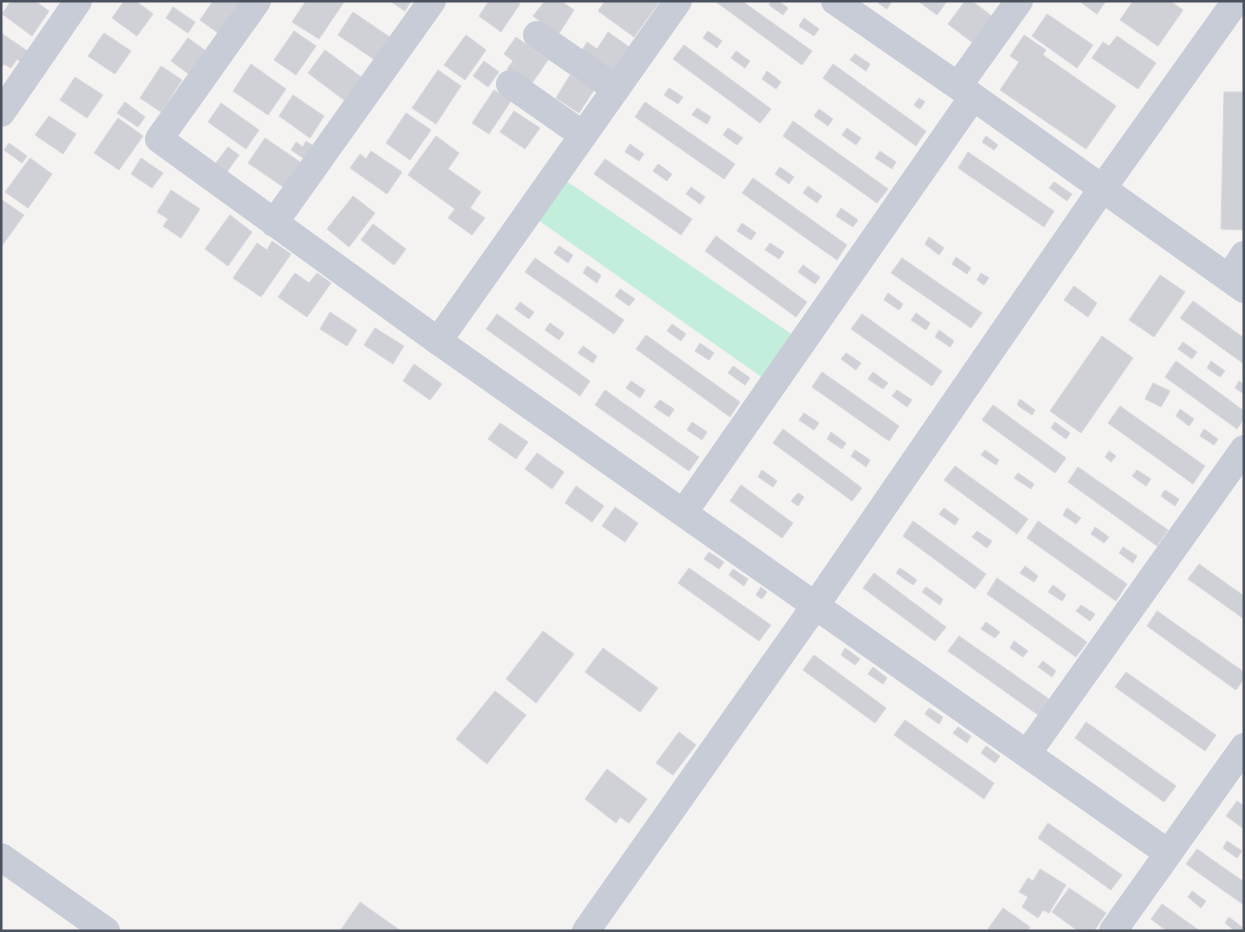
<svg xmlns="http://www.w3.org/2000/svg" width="1245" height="932" viewBox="0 0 1245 932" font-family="'Asap Condensed',sans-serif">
<rect width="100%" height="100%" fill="#f4f3f2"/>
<path fill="#c4eedc" d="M556,174L803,342L773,385L528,213Z"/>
<path fill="#d0d1d6" stroke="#d7d7dd" d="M11,1H35L49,11L32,36L2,14Z
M124,1H136L153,14L137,36L112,18Z
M213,1L240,2L218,33L200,20Z
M306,1L344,2L319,39L292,22Z
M390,1H411L405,11Z
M489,1H516L520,4L501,32L479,16Z
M545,1H561L574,10L558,35L533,16Z
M605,1H660L634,37L598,11Z
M715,1H742L812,51L802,65Z
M771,1H778L788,8L783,15L769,5Z
M879,1H892L887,9L878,3Z
M918,1H947L937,15Z
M965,1H972L993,17L973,43L948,24Z
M1079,1H1106L1097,14Z
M1133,1H1170L1183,10L1158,46L1120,20Z
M173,7L195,22L188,33L166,18Z
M353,12L391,38L375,60L338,35Z
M1047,14L1093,45L1077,68L1032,36Z
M804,18L819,29L814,36L799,26Z
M294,31L316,46L296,75L274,60Z
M708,31L722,41L717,48L703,38Z
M608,32L632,49L614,75L581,52L587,42L597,49Z
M1,33L29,52L22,63L17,59L11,68L4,64L1,68Z
M104,33L131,51L115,74L88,56Z
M466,35L486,50L465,80L444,65Z
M1024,35L1046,50L1043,55L1116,106L1086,149L1000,90L1019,62L1010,56Z
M1117,36L1156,63L1138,89L1092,58L1103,42L1109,46Z
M516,37L548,60L530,86L507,69L513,61L504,54Z
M188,38L210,54L193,77L171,61Z
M684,45L771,109L760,123L673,59Z
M325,50L365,80L348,103L308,73Z
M736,51L750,61L745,68L731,58Z
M855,54L870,64L866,71L850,60Z
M484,61L499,72L488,87L473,76Z
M251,64L286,89L268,115L233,91Z
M833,64L926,131L916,146L823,78Z
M161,66L182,80L161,112L140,98Z
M438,70L461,86L436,124L412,108Z
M767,71L781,82L776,89L762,79Z
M570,75L594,90L579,113L556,98Z
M75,77L103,95L87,118L60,100Z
M669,88L683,97L678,104L664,95Z
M494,90L511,101L489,134L472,123Z
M1224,92H1244V230L1221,229Z
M293,95L324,116L310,138L279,116Z
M919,98L925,102L920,109L914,105Z
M125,102L145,117L138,127L117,113Z
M645,102L735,164L724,179L635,117Z
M221,103L259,130L246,149L208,122Z
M697,108L711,117L707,124L692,115Z
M819,109L833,119L828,126L814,116Z
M514,111L540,128L525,149L500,132Z
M406,113L431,130L410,160L386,143Z
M49,116L76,134L63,154L35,135Z
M118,118L143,136L119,170L94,153Z
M793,121L888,189L877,203L783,136Z
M728,128L743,138L737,145L723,135Z
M847,128L861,138L856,145L842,135Z
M436,136L459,153L448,169L481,192L470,208L485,218L472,235L448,218L455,209L408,175Z
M986,136L998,145L994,150L982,142Z
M265,138L303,164L286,189L248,163Z
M306,141L315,147L306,160L291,150L296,142L303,147Z
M9,143L27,156L22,163L4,150Z
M630,144L644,154L639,161L625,152Z
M228,147L239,155L227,172L215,164Z
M371,151L402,172L387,194L350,168L360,154L366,159Z
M880,151L896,162L892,169L875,158Z
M968,152L1054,211L1044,227L958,168Z
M30,158L52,174L28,208L5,192Z
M141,158L163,173L152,188L131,174Z
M605,159L692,219L681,235L594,174Z
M658,164L672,174L667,181L653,171Z
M780,167L794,177L789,184L775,174Z
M753,178L847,245L837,260L742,193Z
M1054,182L1072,194L1067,201L1049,188Z
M808,186L822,196L817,203L803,193Z
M691,187L705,197L700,204L686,194Z
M171,190L200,209L181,238L163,226L168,219L157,212Z
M353,196L375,213L349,247L327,229Z
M2,200L24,215L1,247V201Z
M841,208L858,220L853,227L836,216Z
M230,215L252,232L228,266L205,249Z
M742,223L756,233L751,240L737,231Z
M373,224L406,249L394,265L361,240Z
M716,236L807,302L796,317L705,251Z
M929,237L944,248L939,255L925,244Z
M272,241L291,254L261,297L233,278L257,243L267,250Z
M770,243L784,252L779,259L765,250Z
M559,246L573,255L568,263L554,253Z
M956,257L971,268L967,274L952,264Z
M535,258L624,320L614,334L525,272Z
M902,258L982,313L971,328L891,273Z
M803,265L820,277L815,284L798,272Z
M587,266L601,275L597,283L583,273Z
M295,273L309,283L317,273L331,283L307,317L278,297Z
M981,273L989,278L984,285L977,280Z
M1160,275L1185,292L1154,337L1129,320Z
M1074,286L1097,303L1088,317L1064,300Z
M620,289L635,299L629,306L615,296Z
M888,293L903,304L899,310L884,300Z
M1193,301L1244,338V364L1180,318Z
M520,302L534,312L529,319L515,309Z
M330,312L357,330L347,346L320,329Z
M916,313L930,323L926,330L911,320Z
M497,314L590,381L580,396L486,329Z
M862,314L942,371L932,386L851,329Z
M550,323L564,333L559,340L545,330Z
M672,324L686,334L681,341L667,331Z
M375,328L404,346L393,364L364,345Z
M939,330L954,341L950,347L935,337Z
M646,335L740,402L730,417L636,349Z
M1102,336L1133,358L1081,433L1050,411Z
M1183,342L1197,352L1192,359L1178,349Z
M700,343L714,353L709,360L695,351Z
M583,346L597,356L593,363L578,353Z
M846,353L861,363L856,370L841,359Z
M1176,361L1244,411V419L1237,429L1165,377Z
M1211,361L1225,371L1220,377L1207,368Z
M414,364L442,384L430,400L403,381Z
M733,366L750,378L745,385L728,373Z
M822,372L899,426L889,441L812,387Z
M873,372L888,383L883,389L868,379Z
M631,381L645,390L640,398L626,388Z
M1239,381L1244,384V394L1235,388Z
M1153,383L1170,391L1161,407L1145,399Z
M605,390L699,457L689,471L595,405Z
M897,390L912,400L907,407L892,396Z
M1020,399L1035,410L1032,415L1017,405Z
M660,400L674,409L669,417L654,407Z
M993,405L1066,458L1055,473L982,420Z
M1120,406L1205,466L1193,484L1108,423Z
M1180,409L1194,419L1189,426L1176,416Z
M804,413L819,423L814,430L799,420Z
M692,422L707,432L702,440L687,430Z
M1055,422L1070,433L1066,439L1051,428Z
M500,423L528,442L516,459L488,439Z
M783,429L862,488L852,501L773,443Z
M1204,429L1218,439L1214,445L1200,436Z
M831,432L846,443L842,449L827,439Z
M855,450L870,460L866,467L851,456Z
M985,450L999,460L996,465L981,455Z
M1109,451L1116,456L1111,462L1105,457Z
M537,453L564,472L552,489L525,469Z
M955,466L1028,519L1017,534L944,480Z
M1078,467L1168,530L1157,546L1068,482Z
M762,470L777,481L773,487L758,477Z
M1137,470L1151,479L1146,486L1132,476Z
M1018,473L1034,484L1031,489L1014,478Z
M741,485L793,523L782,538L730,501Z
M576,486L604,506L592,522L565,503Z
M1165,490L1179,499L1175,506L1161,496Z
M798,493L804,497L798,506L791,501Z
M615,507L638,523L625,542L602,526Z
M944,508L959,519L955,525L939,514Z
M1067,508L1081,518L1076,524L1063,515Z
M913,521L986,574L975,589L903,536Z
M1038,521L1127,584L1116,601L1027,538Z
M1095,527L1109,537L1104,543L1091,534Z
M977,531L992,541L987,548L972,537Z
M1123,547L1137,556L1133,563L1119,553Z
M709,552L724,562L719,569L704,559Z
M1199,564L1244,596V619L1188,579Z
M1025,566L1038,576L1034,582L1020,573Z
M689,568L771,625L759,641L678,583Z
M900,568L917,580L913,585L896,573Z
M733,569L748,579L744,586L729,575Z
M874,573L946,627L935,641L863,588Z
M997,578L1087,642L1076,657L987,594Z
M1053,585L1066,595L1062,601L1048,592Z
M761,587L767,592L762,599L756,595Z
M926,587L943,599L940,605L922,592Z
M1081,605L1095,614L1090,621L1076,611Z
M1157,611L1244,672V679L1236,690L1147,626Z
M986,622L1000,632L995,638L981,629Z
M543,631L574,654L536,703L506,679Z
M959,636L1049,699L1038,715L948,651Z
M1014,641L1028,651L1023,657L1010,648Z
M603,648L658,688L640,712L585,672Z
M845,648L860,659L855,665L841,655Z
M814,655L886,708L875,723L803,670Z
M1043,661L1056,671L1052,677L1038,667Z
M873,667L887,678L883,684L868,674Z
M1126,672L1216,735L1205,751L1115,687Z
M495,691L526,715L487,764L456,739Z
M929,708L943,717L939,724L925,714Z
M905,720L994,783L984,799L894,735Z
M1086,722L1176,786L1164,802L1075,738Z
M958,727L971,736L967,743L953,733Z
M679,732L696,745L673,775L656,763Z
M986,746L1000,756L995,763L981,753Z
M607,769L647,799L629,823L620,817L616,823L585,799Z
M1237,801L1244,806V829L1226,816Z
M1048,823L1122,875L1111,890L1038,838Z
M1227,841L1242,851L1237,858L1223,848Z
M1197,849L1244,882V905L1186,864Z
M1040,869L1066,885L1049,913L1043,910L1038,918L1022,907L1028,897L1019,892L1028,878L1033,881Z
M1069,888L1106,913L1094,931H1078L1052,912Z
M1192,891L1206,901L1201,908L1188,897Z
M360,902L401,931H340Z
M1162,904L1200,931H1167L1151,919Z
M1003,908L1030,927L1028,931H990L988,929Z
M1229,917L1243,928L1241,931H1235L1225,923Z"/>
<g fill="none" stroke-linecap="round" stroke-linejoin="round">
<path stroke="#c7ccd6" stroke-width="28" d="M257,1L159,139L438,341L1168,853
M835,1L958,86L1244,289
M537,35L616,89
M510,84L583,135
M958,86L1019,1
M1,113L78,1
M274,223L432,1
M1229,278L1244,255
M438,341L678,1
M684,512L973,97
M1027,754L1244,449
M1,857L106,931
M586,931L815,606L1102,189L1236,1
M1113,931L1244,747"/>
</g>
<rect width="1245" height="932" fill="none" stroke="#4b525f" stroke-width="5"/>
</svg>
